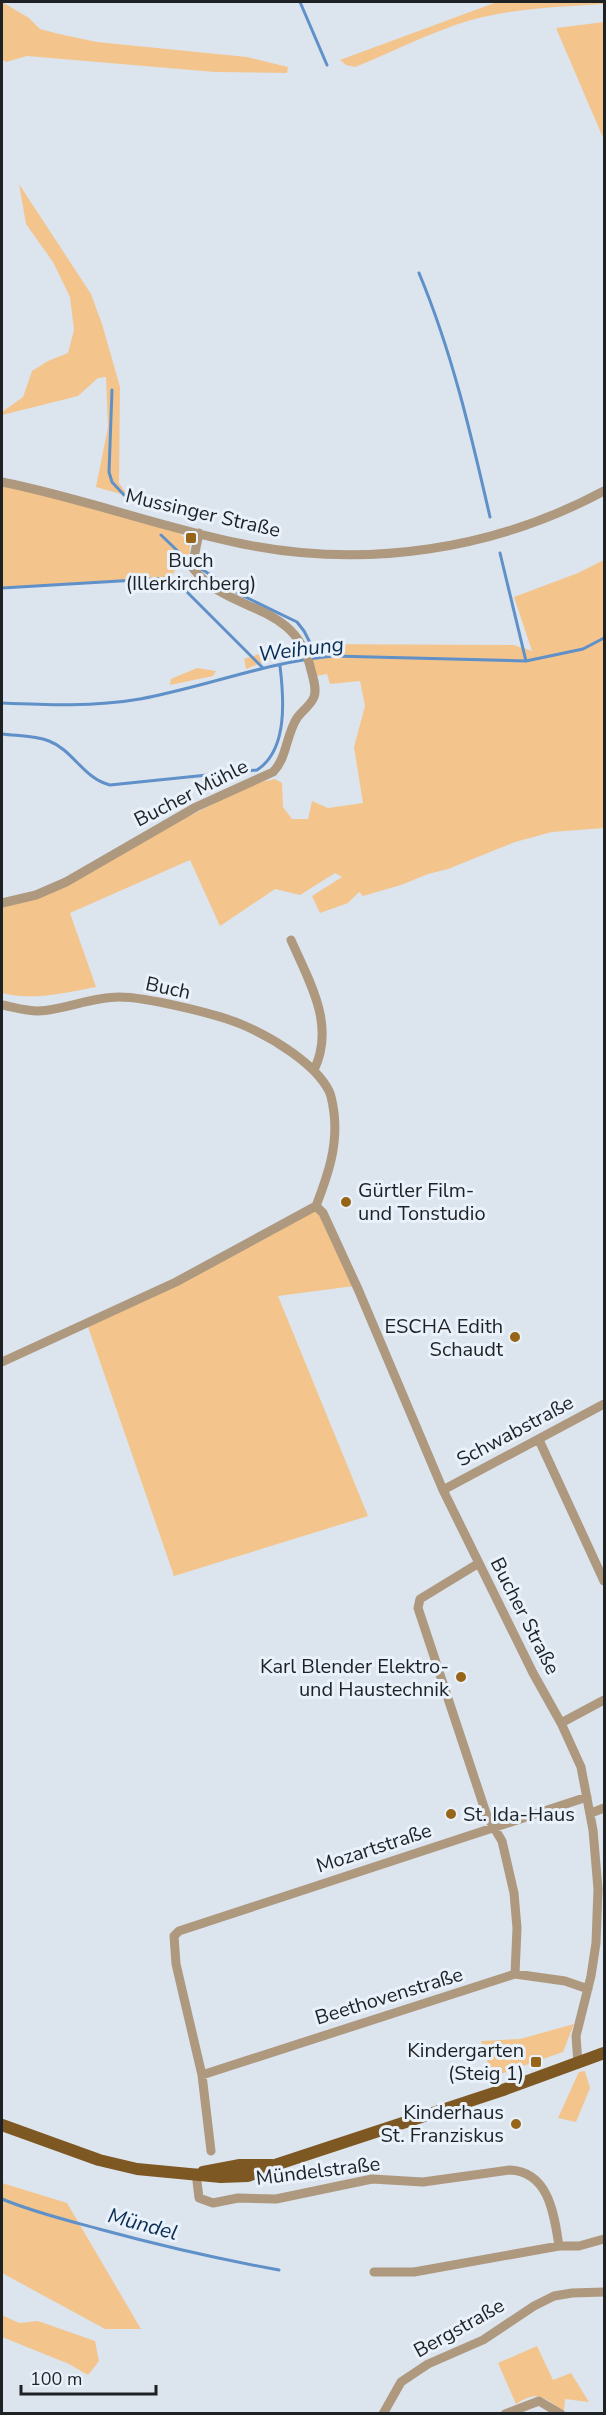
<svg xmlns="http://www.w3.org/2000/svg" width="606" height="2415" viewBox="0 0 606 2415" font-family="'Nunito Sans',sans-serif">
<rect width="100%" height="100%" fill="#dce4ee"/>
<path fill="#f3c58d" d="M2,2L29,18L40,29L59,34L97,42L247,57L288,67L287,73L215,72L27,56L6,62L2,59Z
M497,2H604V4C559,7 515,8 471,20C433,31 392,52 355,67L346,65L340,60Z
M604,22V140L556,28Z
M19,184L91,294L102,324L120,387L119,483L128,496L96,487L108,427L106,377L98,378L78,396L2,415V412L23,397L32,371L48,361L68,353L74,330L70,297L53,262L26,224Z
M2,485L43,494L180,533L190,545L189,562L177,567L171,577L2,587Z
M604,560V828L552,832L515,842L448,869L428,874L401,885L363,896L359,892L348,903L320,913L312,896L342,877L335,873L300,895L275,889L220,926L190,860L70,913L96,987C65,993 32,1001 2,993V905L24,901L252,784L275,779L282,783L283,807L292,819H308L312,801L328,808L363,803L354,747L365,706L360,681L330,684L327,674L316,676L307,644L514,645L532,651L514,597L578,573Z
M282,647L297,649L246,669L244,659Z
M197,668L216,671L213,676L170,685L171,679Z
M313,1210L318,1212L354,1286L278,1296L368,1516L174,1576L87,1324Z
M574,2024L563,2052L492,2077L481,2041L520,2039Z
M585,2071L590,2088L576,2122L558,2118L577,2076L579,2072Z
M2,2183L67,2203L141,2329H105L2,2273Z
M2,2315L19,2323L38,2321L95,2341L99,2361L88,2375L69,2364L2,2337Z
M537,2346L553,2380L571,2373L589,2402L565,2399L564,2411C543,2398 539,2389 516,2404L498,2363Z"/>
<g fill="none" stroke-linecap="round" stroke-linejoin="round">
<path stroke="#5f90c8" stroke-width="3" d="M300,2L327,65
M419,273C452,352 471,434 490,517
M112,390L109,472L112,482L124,495
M161,535L186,559
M500,553L526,661
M200,568L239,594L297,622L304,631L318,658
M175,580L263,668
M2,588L170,578
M2,703C48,705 94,707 140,699C205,687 267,662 333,656L526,661L583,649L604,638
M2,734C17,736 34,735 49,741C73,750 84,779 110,785L257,770C288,750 284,699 280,666
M2,2199C33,2212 66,2220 99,2229C158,2245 218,2259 279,2270"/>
<path stroke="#ae987e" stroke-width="9" d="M2,482C83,498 162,528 243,544C366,569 494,550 604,491
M2,903L36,895L66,882L196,807L273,772C287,758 286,735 297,718C302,711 311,705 314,697C317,689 313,678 311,670C295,599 229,616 192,567L199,533
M291,940C309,981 336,1025 314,1070
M2,1005C13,1007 26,1011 38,1011C65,1010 91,997 119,997C146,997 218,1014 243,1025C271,1037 315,1063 329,1091C332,1097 333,1106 334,1113C338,1146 328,1175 316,1206
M316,1206L323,1213L358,1289L443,1490L533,1673L561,1723L581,1767L593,1830L598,1889L596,1943L591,1976L576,2036L578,2064
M2,1362L176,1282L316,1206
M539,1440L604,1581
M443,1490L604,1404
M479,1563L420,1599L418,1608L487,1816L502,1841L514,1893L517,1928L515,1974
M561,1723L604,1700
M591,1813L604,1808
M202,2075L515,1974L565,1981L588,1989
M211,2151L202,2075L176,1964L174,1936L179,1931L587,1797
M196,2173L199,2198L213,2203L238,2198L276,2199L372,2179L423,2182L510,2170C549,2172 554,2214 559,2246
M374,2272H414L559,2246H579L604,2239
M383,2414L401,2382L428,2364L483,2340L534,2306L554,2296L572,2293L604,2292
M505,2414L539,2401L561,2414"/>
<path stroke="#7e5823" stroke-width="12" d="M2,2125L99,2160L137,2169L221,2177L248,2176L275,2165L503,2090L604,2053
M203,2172L240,2165H272"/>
</g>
<g fill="#976518" stroke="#e9f1fb" stroke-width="2">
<rect x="185" y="532" width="12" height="12" rx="3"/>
<circle cx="346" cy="1202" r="6"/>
<circle cx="515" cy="1337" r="6"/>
<circle cx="461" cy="1677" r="6"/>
<circle cx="451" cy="1814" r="6"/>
<rect x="530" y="2056" width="12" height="12" rx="3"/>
<circle cx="516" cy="2124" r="6"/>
</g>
<g text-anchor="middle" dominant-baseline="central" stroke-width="6" stroke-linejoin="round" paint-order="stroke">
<g font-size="20" fill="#1f2225" stroke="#e9f1fb">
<text transform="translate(203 513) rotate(13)">Mussinger Straße</text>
<text transform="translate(191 793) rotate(-27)">Bucher Mühle</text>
<text transform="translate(168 988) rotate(12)">Buch</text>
<text transform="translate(515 1431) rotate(-28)">Schwabstraße</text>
<text transform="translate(525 1616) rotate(63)">Bucher Straße</text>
<text transform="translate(374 1848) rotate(-18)">Mozartstraße</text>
<text transform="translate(389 1996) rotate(-17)">Beethovenstraße</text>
<text transform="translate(318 2171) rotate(-7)">Mündelstraße</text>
<text transform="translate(459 2328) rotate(-29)">Bergstraße</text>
</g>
<g font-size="20" fill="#1f2225" stroke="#e9f1fb" text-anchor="end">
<text x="191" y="560" text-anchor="middle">Buch<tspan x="191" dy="23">(Illerkirchberg)</tspan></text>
<text x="358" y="1190" text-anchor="start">Gürtler Film-<tspan x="358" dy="23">und Tonstudio</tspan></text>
<text x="503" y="1326">ESCHA Edith<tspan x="503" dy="23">Schaudt</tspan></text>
<text x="449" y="1666">Karl Blender Elektro-<tspan x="449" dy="23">und Haustechnik</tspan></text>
<text x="463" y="1814" text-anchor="start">St. Ida-Haus</text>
<text x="524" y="2050">Kindergarten<tspan x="524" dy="23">(Steig 1)</tspan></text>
<text x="504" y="2112">Kinderhaus<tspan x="504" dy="23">St. Franziskus</tspan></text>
</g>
<g font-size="21" font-style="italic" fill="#092d52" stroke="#e9f1fb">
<text transform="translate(301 649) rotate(-7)">Weihung</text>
<text transform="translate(143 2224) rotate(15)">Mündel</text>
</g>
</g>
<rect width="606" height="2415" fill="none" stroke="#1f2225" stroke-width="6"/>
<path d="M21 2385v9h135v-9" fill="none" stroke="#1f2225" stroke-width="3"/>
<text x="30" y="2385" font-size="18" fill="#1f2225" stroke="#e9f1fb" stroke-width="4.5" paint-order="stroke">100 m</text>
</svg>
